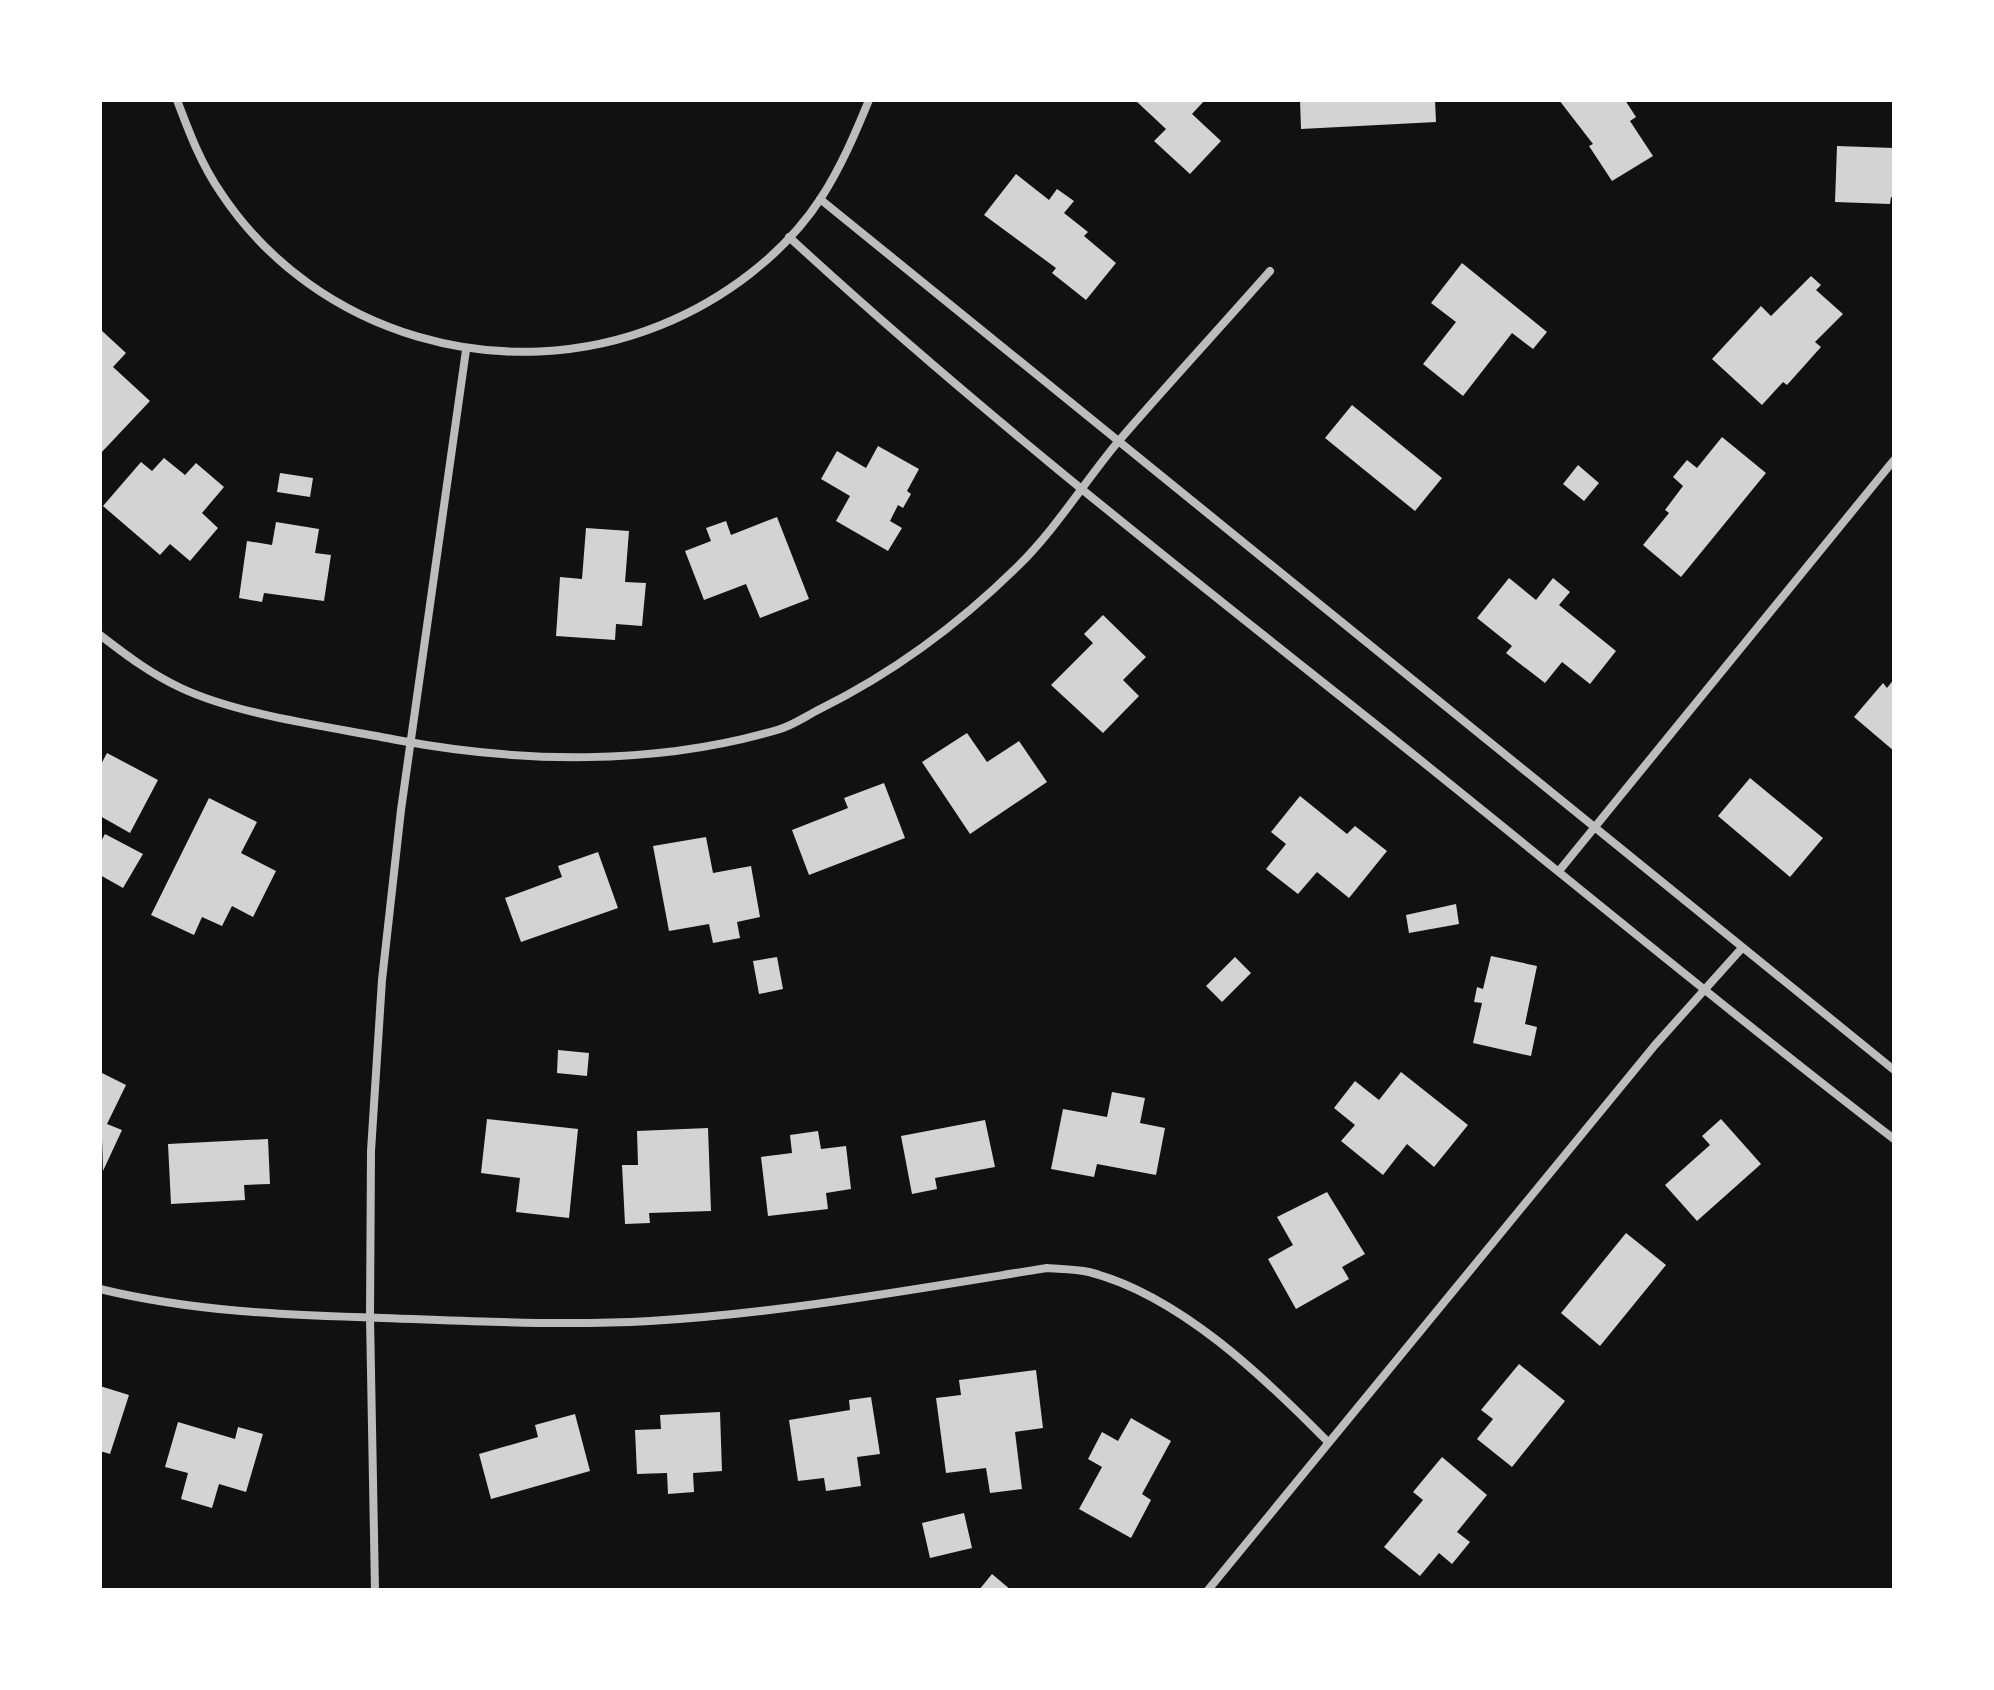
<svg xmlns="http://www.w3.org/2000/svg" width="1994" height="1690" viewBox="0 0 1994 1690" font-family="Karla,sans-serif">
<rect width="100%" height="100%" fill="#111"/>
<path fill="#d3d3d3" d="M1135,100H1205L1192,114L1221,141L1190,174L1154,141L1166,129Z
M1300,100H1435L1436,122L1301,129Z
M1559,100H1625L1636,117L1630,121L1653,156L1612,181L1589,146L1593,144Z
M1837,146L1894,148V198L1891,197L1890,204L1835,202Z
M1016,174L1049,200L1057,189L1074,201L1064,213L1088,232L1084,236L1116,263L1086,300L1052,273L1056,268L984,215Z
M1462,263L1547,332L1533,349L1512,333L1463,396L1423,364L1456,322L1431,303Z
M1811,276L1821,285L1816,290L1843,314L1815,342L1821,347L1787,385L1783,382L1762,405L1712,359L1761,306L1771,316Z
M100,329L126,353L113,367L150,401L100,454Z
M1352,405L1442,478L1415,511L1325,438Z
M1722,437L1766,473L1681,577L1643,545L1669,513L1665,510L1683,486L1673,477L1687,460L1697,468Z
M878,446L919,469L907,491L911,494L903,508L898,505L890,521L902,528L888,551L836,521L850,496L821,479L837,451L866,468Z
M164,458L185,475L196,463L224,487L202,513L218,528L190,561L170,544L160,555L103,506L141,462L152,471Z
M1578,465L1599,483L1584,501L1563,484Z
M280,473L313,478L310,497L277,492Z
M777,517L809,599L760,618L746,584L704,600L685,551L711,541L706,528L726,521L731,535Z
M276,522L319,529L315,553L331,555L324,601L264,593L262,602L239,598L247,541L272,545Z
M586,528L629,531L625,582L646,583L642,626L616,624L615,640L556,636L560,577L582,579Z
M1509,578L1536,600L1553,578L1570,592L1559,605L1616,651L1590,684L1562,662L1545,683L1506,653L1512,646L1477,618Z
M1103,615L1146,657L1123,680L1139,696L1103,733L1051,685L1093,643L1084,634Z
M1894,679V751L1854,717L1883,683L1887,688Z
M967,733L987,762L1019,741L1047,782L970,834L922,762Z
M107,753L158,780L130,833L100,816V766Z
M1750,778L1823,838L1790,877L1718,816Z
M884,783L905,838L809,875L792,830L848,808L844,798Z
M1300,796L1347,834L1355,826L1387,851L1349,898L1317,872L1298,894L1266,869L1286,844L1271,832Z
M209,798L257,822L241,853L276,871L253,917L232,906L222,926L202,917L194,935L151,915Z
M105,834L143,854L123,888L100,875V843Z
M706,837L713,873L751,866L760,917L737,922L740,938L713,943L709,924L669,931L653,846Z
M598,852L618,908L521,942L505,898L562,877L558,866Z
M1456,904L1459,924L1409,933L1406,915Z
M1491,956L1537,966L1525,1024L1537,1027L1531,1056L1473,1043L1482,1003L1474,1002L1477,987L1483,989Z
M777,957L783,989L759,994L753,961Z
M1235,957L1251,973L1222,1002L1206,986Z
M558,1050L589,1053L587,1076L557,1073Z
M100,1072L126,1085L107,1124L122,1130L103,1171Z
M1401,1072L1468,1125L1434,1167L1407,1144L1383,1175L1341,1141L1355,1125L1334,1108L1355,1081L1379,1100Z
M1112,1092L1145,1098L1140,1123L1165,1128L1156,1175L1097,1164L1094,1177L1051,1169L1063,1109L1107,1117Z
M487,1119L578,1129L569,1218L516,1212L520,1178L481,1173Z
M1721,1119L1761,1164L1697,1221L1665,1185L1710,1145L1702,1136Z
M985,1120L995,1167L935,1178L937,1189L912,1194L901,1136Z
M708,1128L711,1211L649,1213L650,1223L625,1224L622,1165H638L637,1131Z
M818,1131L821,1149L846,1146L851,1189L826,1193L828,1209L768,1216L761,1157L792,1153L790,1135Z
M268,1139L270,1184L244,1185L245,1200L171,1204L168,1144Z
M1327,1192L1365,1254L1342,1267L1349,1279L1296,1309L1268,1259L1293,1245L1277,1217Z
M1626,1233L1666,1265L1600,1346L1561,1313Z
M1519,1364L1565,1401L1512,1467L1477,1439L1493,1419L1481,1410Z
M1036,1370L1043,1428L1015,1432L1022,1489L990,1493L986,1468L946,1473L936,1398L961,1395L959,1380Z
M100,1386L129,1395L110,1454L100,1451Z
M871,1397L880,1454L857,1457L861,1486L826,1491L824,1478L798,1481L789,1420L850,1410L849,1400Z
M720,1412L722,1471L693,1473L694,1492L668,1494L667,1473L637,1474L635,1430L661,1429L660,1415Z
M575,1414L590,1471L491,1499L479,1454L538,1437L535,1425Z
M1131,1418L1171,1441L1142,1494L1151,1500L1131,1538L1079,1509L1102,1467L1088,1459L1102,1432L1118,1441Z
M178,1422L235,1439L238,1427L263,1434L246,1492L219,1484L212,1508L181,1499L188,1473L165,1467Z
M1442,1457L1487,1495L1457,1532L1470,1542L1452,1564L1439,1553L1420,1576L1384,1547L1423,1500L1413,1492Z
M964,1513L972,1548L930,1558L922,1523Z
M992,1574L1011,1590H979Z"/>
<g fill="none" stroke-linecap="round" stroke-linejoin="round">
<path stroke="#bcbcbc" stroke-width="8" d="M177,100C189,132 201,164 221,193C316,336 504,389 661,325C723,300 784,255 821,198C841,167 855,134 869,100
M820,199L1894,1070
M789,237C977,410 1179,568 1379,727C1551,864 1719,1005 1894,1139
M100,635C126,655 151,674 181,688C241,716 332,727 397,740C520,763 655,766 777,730C792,726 806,716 820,709C893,673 959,624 1017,567C1055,530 1083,484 1117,443C1167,385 1219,329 1270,271
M1559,871L1894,460
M100,1289C194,1312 287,1315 383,1318C471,1321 561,1326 650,1321C783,1313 915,1289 1047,1268C1060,1269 1076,1269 1089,1272C1179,1295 1264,1377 1328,1442
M375,1590L370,1317L371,1151L382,980L401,810L466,350
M1208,1590L1655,1045L1742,948"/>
</g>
<rect width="1994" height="1690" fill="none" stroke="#ffffff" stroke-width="204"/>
</svg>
